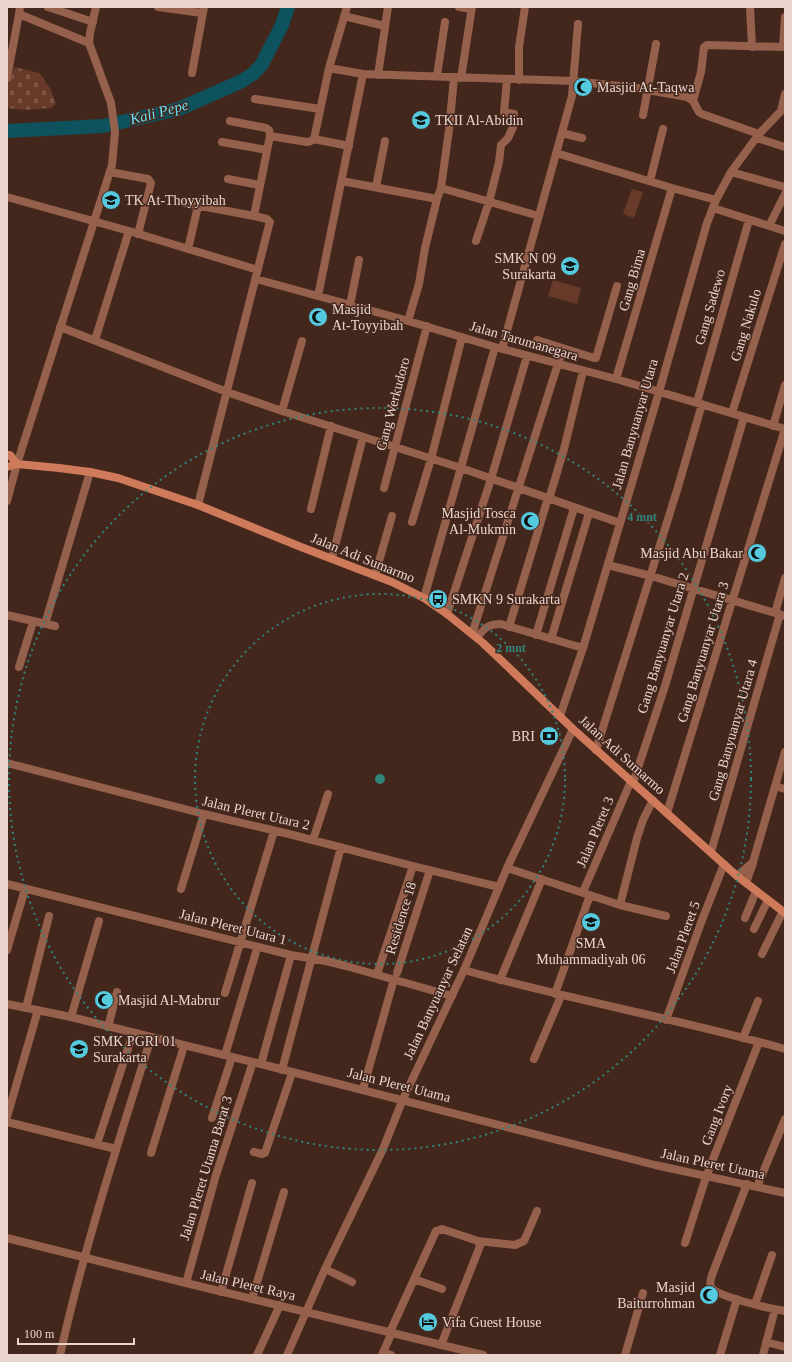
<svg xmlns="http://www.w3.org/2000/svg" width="792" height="1362" viewBox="0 0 792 1362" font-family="Georgia,serif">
<defs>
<pattern id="cemetery-stones" width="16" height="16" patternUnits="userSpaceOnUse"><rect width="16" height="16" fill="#683a29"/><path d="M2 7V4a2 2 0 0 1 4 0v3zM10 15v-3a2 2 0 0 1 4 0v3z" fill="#7e5647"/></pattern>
</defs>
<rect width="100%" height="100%" fill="#44271c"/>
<path fill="url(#cemetery-stones)" d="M14,67L39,73L50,88L56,104L51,108L24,110L7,108V81L11,79Z"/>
<path fill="#683a29" d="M632,189L643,192L634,218L623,214Z
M553,280L581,288L577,304L548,296Z"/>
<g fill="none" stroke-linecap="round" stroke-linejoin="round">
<path stroke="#0d525d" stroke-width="14" d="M7,131L103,126L179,109L242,81L254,73L262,64L282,25L288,7"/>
<path stroke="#96614c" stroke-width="8" d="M20,7L19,14L89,43
M48,7L93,22
M158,7L202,13
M459,7L471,9
M750,7L752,47
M344,16L385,26
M783,47L785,17
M329,68L363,74
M192,73L204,7
M378,75L388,7
M437,76L445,22
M7,78L19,14
M461,78L472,7
M519,80V47L525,7
M255,99L320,109
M693,101L701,72L704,47L707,45L785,47
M643,115L656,44
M230,121L266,128L269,130L270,136
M562,133L582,138
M757,138L785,147
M314,139L349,146
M222,142L267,150
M556,153L672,188L716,200
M110,172L148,179L151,183L138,234
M731,172L785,187
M228,179L259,185
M342,181L437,199
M650,181L663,129
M376,187L385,141
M441,188L539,216
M7,197L129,231L258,270
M185,203L254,216
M713,208L785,231
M769,226L785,194
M476,241L489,202L499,162L501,145L508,138L513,127L514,114L504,112L507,79
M188,249L198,206
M256,279L398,318L495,347L616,379L785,429
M318,296L363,74L573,81L637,88L687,97L693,101L699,112L702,114L759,134
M350,305L359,260
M408,321L419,284L425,248L437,199L441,188L449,130L454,78
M60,327L227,392L282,411L461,468L620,523
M95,340L129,231
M537,340L594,358H596L617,286
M502,349L572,96L578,24
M616,379L672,188
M697,402L749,220
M282,411L302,341
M732,413L785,244
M773,426L785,385
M384,488L427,326
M549,499L564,449L583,371
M198,505L269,225L270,222L267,219L254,216L270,136L307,142L311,141L314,139L329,68L347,7
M311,509L331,426
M412,522L431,459L462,337
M332,558L363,437
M608,565L651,576L785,616
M375,575L392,516
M424,598L495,347
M775,613L785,578
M447,614L491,479L527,356
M7,615L55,626
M45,624L90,472
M509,627L548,498
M472,634L563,348
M536,635L574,508
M477,638C484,628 488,624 501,624L583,648
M551,639L589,513
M19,667L33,622
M560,716L583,648L659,392L707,223L716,200L731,172L759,134L781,111L785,94
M596,750L678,487L702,404
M7,763L204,814L289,834L413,866L499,887
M633,783L665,686L744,417
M775,786L785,789
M667,813L785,429
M313,840L328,794
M711,852L780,614
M507,868L620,905L666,916
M737,876L753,862L785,752
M746,883L753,863
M7,884L291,955L326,961L346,966L452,996
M181,889L204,814
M583,892L631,781
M620,905L637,838L643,820L653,800
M745,918L756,891
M754,929L768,900
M7,950L25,889
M762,954L783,911
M464,970C570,1000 679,1019 785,1049
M397,973L430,870
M377,974L413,866
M500,980L542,879
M225,993L274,831
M555,994L590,895
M26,1008L49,916
M71,1017L99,921
M666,1020L702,920L724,864
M108,1027L117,992
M743,1038L758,1001
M225,1055L256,952
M534,1059L561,996
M261,1064L291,955
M282,1070L341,847
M363,1089L394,979
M7,1117L38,1010
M212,1118L232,1057
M7,1122L116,1149
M97,1144L133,1033
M254,1152L262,1154L265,1153L292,1073
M151,1153L184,1046
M747,1184L712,1275C711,1279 709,1283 711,1287C717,1297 772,1309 785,1311
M757,1187L785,1119
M478,1241L515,1245L524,1241L537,1211
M685,1243L706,1177L759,1042
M325,1269L352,1282
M414,1279L442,1289
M186,1283L216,1175L253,1062
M221,1292L252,1183
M252,1299L284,1192
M755,1304L772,1255
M390,1332L436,1231L442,1229L478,1241L480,1246L441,1345
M766,1342L785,1347
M383,1352L391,1355
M60,1355C84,1248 118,1143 151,1038
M257,1355L280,1305
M382,1355L392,1332
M625,1355L643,1293
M720,1355L737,1299
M763,1355L775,1309"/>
<path stroke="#96614c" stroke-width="8" d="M7,501L17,464L112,165L115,132L111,103L89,43L90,33L96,7
M7,1004L71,1017L261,1064L655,1165L785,1193
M7,1238L186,1283L483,1355
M287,1355L325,1269L383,1149L403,1099L464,970L507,868L573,729"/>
<path stroke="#cf7a5a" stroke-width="8" d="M7,455H10L17,464
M7,467L17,464L59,468L90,472L118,478L198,505L301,547L392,582L424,598L447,614L483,643L573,729L631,781L737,876L785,913"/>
</g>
<g fill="none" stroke="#30847c" stroke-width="2" stroke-dasharray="2 4">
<circle cx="380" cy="779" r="185"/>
<circle cx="380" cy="779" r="371"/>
</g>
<defs>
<symbol id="mosque-disc" viewBox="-11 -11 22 22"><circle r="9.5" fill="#55cadf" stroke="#44271c"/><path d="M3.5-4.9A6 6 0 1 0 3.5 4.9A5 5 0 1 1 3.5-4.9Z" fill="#111"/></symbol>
<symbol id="school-disc" viewBox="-11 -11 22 22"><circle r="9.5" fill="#55cadf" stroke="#44271c"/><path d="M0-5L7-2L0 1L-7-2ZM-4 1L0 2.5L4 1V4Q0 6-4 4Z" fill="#111"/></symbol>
<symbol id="bus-disc" viewBox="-11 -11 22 22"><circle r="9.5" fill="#55cadf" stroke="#44271c"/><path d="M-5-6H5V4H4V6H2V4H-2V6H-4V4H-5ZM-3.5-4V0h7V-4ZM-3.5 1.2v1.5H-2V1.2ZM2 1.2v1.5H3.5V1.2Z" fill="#111"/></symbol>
<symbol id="bank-disc" viewBox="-11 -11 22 22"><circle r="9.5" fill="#55cadf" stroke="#44271c"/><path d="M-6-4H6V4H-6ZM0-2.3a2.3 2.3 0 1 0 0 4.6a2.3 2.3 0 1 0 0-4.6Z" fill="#111"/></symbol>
<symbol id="hotel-disc" viewBox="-11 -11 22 22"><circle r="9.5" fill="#55cadf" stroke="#44271c"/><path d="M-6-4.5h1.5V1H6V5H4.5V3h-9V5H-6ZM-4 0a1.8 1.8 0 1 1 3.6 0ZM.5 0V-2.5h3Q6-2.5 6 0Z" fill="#111"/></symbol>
</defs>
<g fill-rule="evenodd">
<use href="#mosque-disc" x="572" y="76" width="22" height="22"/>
<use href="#school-disc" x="410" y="109" width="22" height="22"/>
<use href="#school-disc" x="100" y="189" width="22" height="22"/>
<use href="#school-disc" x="559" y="255" width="22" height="22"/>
<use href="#mosque-disc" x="307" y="306" width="22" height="22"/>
<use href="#mosque-disc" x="519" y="510" width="22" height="22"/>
<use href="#mosque-disc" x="746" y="542" width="22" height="22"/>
<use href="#bus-disc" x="427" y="588" width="22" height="22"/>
<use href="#bank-disc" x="538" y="725" width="22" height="22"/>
<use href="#school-disc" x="580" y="911" width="22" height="22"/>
<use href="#mosque-disc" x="93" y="989" width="22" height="22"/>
<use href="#school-disc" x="68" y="1038" width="22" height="22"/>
<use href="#mosque-disc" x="698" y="1284" width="22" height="22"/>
<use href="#hotel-disc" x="417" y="1311" width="22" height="22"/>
</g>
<g text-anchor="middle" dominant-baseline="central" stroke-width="3" stroke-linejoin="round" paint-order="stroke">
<g font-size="14" fill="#e9d5ce" stroke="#44271c" text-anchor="start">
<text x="597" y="87">Masjid At-Taqwa</text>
<text x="435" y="120">TKII Al-Abidin</text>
<text x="125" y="200">TK At-Thoyyibah</text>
<text x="556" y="258" text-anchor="end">SMK N 09<tspan x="556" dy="16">Surakarta</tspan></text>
<text x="332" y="309">Masjid<tspan x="332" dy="16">At-Toyyibah</tspan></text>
<text x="516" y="513" text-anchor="end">Masjid Tosca<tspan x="516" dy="16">Al-Mukmin</tspan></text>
<text x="743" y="553" text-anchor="end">Masjid Abu Bakar</text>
<text x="452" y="599">SMKN 9 Surakarta</text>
<text x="535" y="736" text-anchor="end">BRI</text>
<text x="591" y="943" text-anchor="middle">SMA<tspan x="591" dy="16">Muhammadiyah 06</tspan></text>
<text x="118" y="1000">Masjid Al-Mabrur</text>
<text x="93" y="1041">SMK PGRI 01<tspan x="93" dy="16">Surakarta</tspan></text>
<text x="695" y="1287" text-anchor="end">Masjid<tspan x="695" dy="16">Baiturrohman</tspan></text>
<text x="442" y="1322">Vifa Guest House</text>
</g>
<g font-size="14" fill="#e9d5ce" stroke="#44271c">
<text transform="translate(632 280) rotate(-74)">Gang Bima</text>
<text transform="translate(710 307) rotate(-74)">Gang Sadewo</text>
<text transform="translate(746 325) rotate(-73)">Gang Nakulo</text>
<text transform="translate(524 341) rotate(16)">Jalan Tarumanegara</text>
<text transform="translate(393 404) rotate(-75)">Gang Werkudoro</text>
<text transform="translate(635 424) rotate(-74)">Jalan Banyuanyar Utara</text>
<text transform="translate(363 558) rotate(22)">Jalan Adi Sumarmo</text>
<text transform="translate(663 643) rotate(-73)">Gang Banyuanyar Utara 2</text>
<text transform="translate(703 652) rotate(-73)">Gang Banyuanyar Utara 3</text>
<text transform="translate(733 730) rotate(-74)">Gang Banyuanyar Utara 4</text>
<text transform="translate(622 755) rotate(42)">Jalan Adi Sumarmo</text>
<text transform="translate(256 813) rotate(13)">Jalan Pleret Utara 2</text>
<text transform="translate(595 832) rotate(-67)">Jalan Pleret 3</text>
<text transform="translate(401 918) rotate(-73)">Residence 18</text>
<text transform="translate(233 927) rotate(14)">Jalan Pleret Utara 1</text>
<text transform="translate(683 937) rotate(-70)">Jalan Pleret 5</text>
<text transform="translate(438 993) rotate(-65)">Jalan Banyuanyar Selatan</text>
<text transform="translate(399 1085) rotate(14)">Jalan Pleret Utama</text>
<text transform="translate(717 1115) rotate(-69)">Gang Ivory</text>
<text transform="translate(713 1164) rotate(12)">Jalan Pleret Utama</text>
<text transform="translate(206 1168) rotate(-73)">Jalan Pleret Utama Barat 3</text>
<text transform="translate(248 1285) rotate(13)">Jalan Pleret Raya</text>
</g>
<g font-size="15" font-style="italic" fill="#67dff6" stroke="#44271c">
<text transform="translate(159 112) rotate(-15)">Kali Pepe</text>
</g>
</g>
<circle cx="380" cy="779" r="6" fill="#30847c" stroke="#44271c" stroke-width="2"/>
<g font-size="12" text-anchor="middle" font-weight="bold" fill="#30847c" stroke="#44271c" stroke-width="3" stroke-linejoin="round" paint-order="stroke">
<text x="642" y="521">4 mnt</text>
<text x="511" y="652">2 mnt</text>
</g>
<rect width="792" height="1362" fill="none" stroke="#e9d5ce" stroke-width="16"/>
<path d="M18 1338v6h116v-6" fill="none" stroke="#e9d5ce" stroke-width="2"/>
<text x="24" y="1338" font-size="12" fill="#e9d5ce" stroke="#44271c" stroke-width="3" paint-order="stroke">100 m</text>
</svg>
